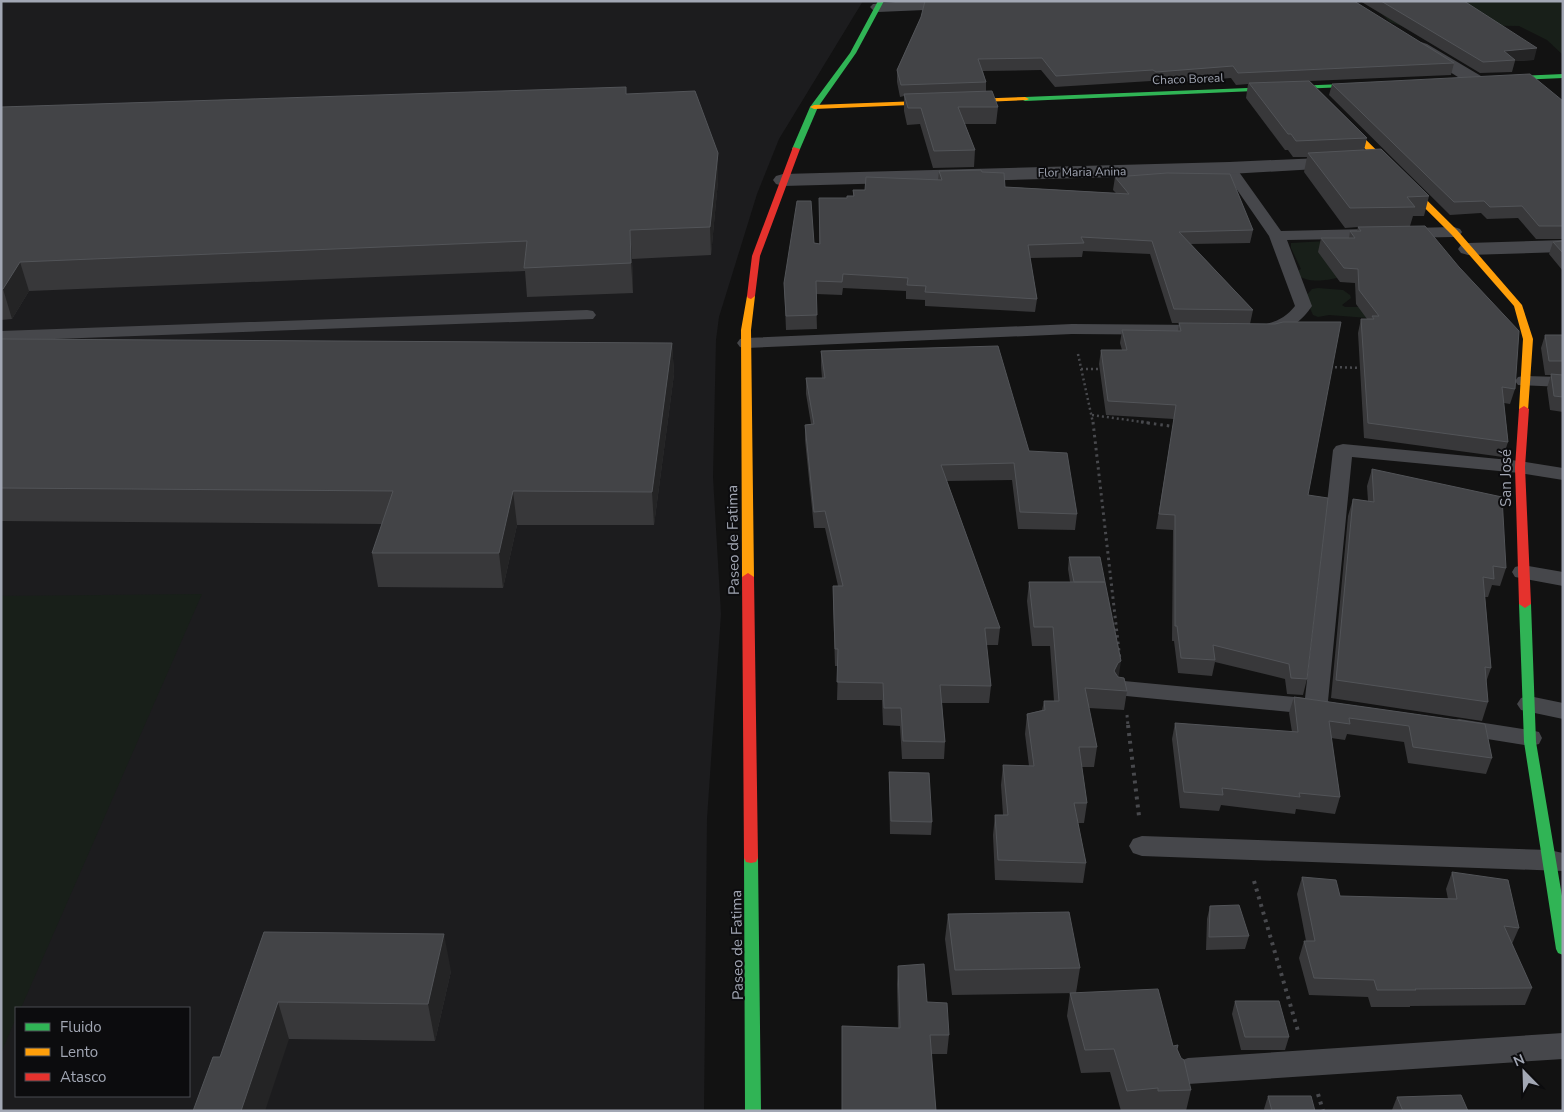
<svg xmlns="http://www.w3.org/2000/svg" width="1564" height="1112" viewBox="0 0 1564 1112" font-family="'Nunito Sans',sans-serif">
<rect width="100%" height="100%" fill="#121212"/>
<path fill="#1c1c1e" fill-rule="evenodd" d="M1,1H863L779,139L757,194L719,317L716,340L713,477L721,614L707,819L704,1111H1ZM16,1008H189V1096H16Z"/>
<path fill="#181f19" d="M1369,1H1561L1563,55L1547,40L1519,26L1436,25L1404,27L1390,22Z
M1326,241L1345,276C1330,280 1308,285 1294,273L1301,269L1291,248V243Z
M1318,288L1343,290L1350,295L1351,298L1342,305L1345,307H1361L1368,318L1329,315L1318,317L1313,315L1305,297L1312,289Z
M202,594L21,1008H16V1018L1,1053V596Z"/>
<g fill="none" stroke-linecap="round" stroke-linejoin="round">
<path stroke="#48494d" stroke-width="2.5" stroke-dasharray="2 3" stroke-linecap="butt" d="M1078,354L1093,423
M1330,367L1364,368
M1081,369H1104
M1092,415L1150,423"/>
<path stroke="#48494d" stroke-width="3" stroke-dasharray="2.5 4" stroke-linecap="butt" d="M1093,422L1120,660
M1141,422L1177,427
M1127,715L1128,726"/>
<path stroke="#48494d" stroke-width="4" stroke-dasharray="3 5" stroke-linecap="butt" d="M1128,725L1139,816
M1254,881L1298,1031
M1318,1094L1323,1111"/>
<path fill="#46474b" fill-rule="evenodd" d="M1229,164L1234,165L1281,231L1454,227L1460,229L1462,232L1460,235L1454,237L1287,240L1312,306C1300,324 1278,340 1255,335L1252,331L1255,327C1272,323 1284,320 1295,306L1269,236L1222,168L1224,165Z
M587,310L593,311L596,315L593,319L1,341V331Z
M1072,324L1205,325L1211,326L1214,330L1211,334L1205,335L1072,334L746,348L740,347L737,343L740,339L746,338Z
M1524,376L1563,377V387L1518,385L1515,381L1518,377Z
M1343,444L1520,461L1563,468V480L1520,473L1352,457L1328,701L1332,707L1328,713L1320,715L1116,695L1112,689L1116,683L1124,681L1305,698L1333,450L1336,446Z
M1523,565L1563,572V586L1515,577L1512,572L1515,567Z
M1529,696L1563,703V719L1521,710L1517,704L1521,698Z
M1459,719L1530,730L1539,732L1542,738L1539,744L1530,746L1450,733L1447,727L1450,721Z
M1142,836L1549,850L1563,853V871L1142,856L1133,853L1129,846L1133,839Z
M1563,1033V1059L1188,1084L1177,1080L1173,1071L1177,1062L1188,1058Z"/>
<path fill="#46474b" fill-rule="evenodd" d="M906,1H1027L1025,4L1020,6L878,12L873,10L870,7L873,4Z
M1421,42L1427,44L1481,76L1483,80L1481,84H1469L1415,50L1413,47L1415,44Z
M1343,157L1350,159L1352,163L1350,167L1229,174L783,186L776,184L773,180L776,176L783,174L1229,162Z
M1563,240V252L1468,255L1461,253L1458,249L1461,245L1468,243Z"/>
<path fill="#30b455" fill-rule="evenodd" d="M878,1H884L856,53L818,107L800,149L793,151L792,149L810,107L850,53Z
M1563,74V78L1498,81L1495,79L1498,77Z
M1367,83L1370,85L1369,86L1025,101L1021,99L1025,97Z
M1525,600L1531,604L1536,742L1563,902V955L1558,953L1556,949L1524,742L1519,604Z
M751,853L756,854L758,858L761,1111H745L744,858L746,854Z"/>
<path fill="#ff9f0a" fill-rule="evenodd" d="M1025,97L1029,99L1027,100L814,109L810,107L814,105Z
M1337,117H1343L1457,230L1522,305L1533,339L1528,411L1524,412L1519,409L1523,339L1514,306L1451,234L1337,121Z
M751,293L755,296L751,330L754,577L748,581L742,577L741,330L747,296Z"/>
<path fill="#e5322d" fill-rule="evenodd" d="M793,147L800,149L760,256L755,296L751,299L748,298L747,296L752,256Z
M1524,406L1529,409L1525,467L1531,604L1525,608L1519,604L1515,467L1519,409Z
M748,573L754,577L758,858L756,862L751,863L746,862L744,858L742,577Z"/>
</g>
<path fill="#38383a" d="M1360,1H1464L1534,60L1515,61L1512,72L1480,73Z
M921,17L1454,63L1451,75L1310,81L1367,138L1364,150L1429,196L1424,216H1413L1410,226L1515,389L1510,404L1504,403L1508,442L1503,457L1364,438L1358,333L1361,319H1367L1356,304L1355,283L1340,282L1318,252L1321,238H1349L1350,231H1357L1358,227L1345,228L1304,172L1307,157H1293L1288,150H1285L1246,98L1248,84L1236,85L1231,78L1154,84L1151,81L1055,87L1041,70L983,71L986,82V91L998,107L996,124H965L975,150L974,167L933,168L920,124L907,125L904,111V96L900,97L897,82V70Z
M1332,84L1563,101V239H1536L1518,218L1487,219L1481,213L1450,215L1329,95Z
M626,94L718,153V181L711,255L632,259L633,293L527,297L525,271L29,291L12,319L1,320V107Z
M939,171L982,172L1005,187L1116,193L1113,190L1115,177L1253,230L1250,243L1191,244L1253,310L1250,324L1172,323L1150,254L1083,251L1082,257L1030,258L1037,299L1035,312L925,306V300L906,299V291L843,288L842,295L816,294L817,329L786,330L784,283L814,243L819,244V198H847L853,196V190H865L938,180Z
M1563,241V271L1549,254L1553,242Z
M1179,323L1308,495L1307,679L1303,695L1287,694L1285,679L1215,662L1212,676L1178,673L1174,641H1172L1173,530L1156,529L1174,419L1106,415L1099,364L1101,350H1122L1120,343L1122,330L1178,331Z
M1545,335H1563V412L1550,410L1547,388L1551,375H1545L1541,348Z
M1,339L672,343L674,374L654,525H517L503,588L378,587L372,553L382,524L1,521Z
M821,351L1029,451L1077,514L1075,530L1018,529L1012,480L947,481L1000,628L998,645H986L991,686L989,703H942L945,742L944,759H902L900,726L883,725L882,700H837L838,666H835L833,602V586H838L825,528H814L805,440V425L811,424L806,394V378H822L821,366Z
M1372,469L1506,568L1500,586L1492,585L1488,597H1485L1491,668L1486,682L1488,702L1482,721L1331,698L1348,516L1353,499L1368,501L1367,486Z
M1069,557L1118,677L1127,691L1124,710L1089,708L1097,747L1094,767H1082L1087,803L1084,823H1078L1086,863L1083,883L995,880L993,835L995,815H1003L1001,785L1003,765L1029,766L1025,734L1027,714L1042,710L1044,701H1054L1050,646H1032L1027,601L1029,582H1070L1068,569Z
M1294,697L1485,724L1492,758L1486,774L1408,763L1404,742L1347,734L1345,740L1331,738L1340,797L1335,814L1296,809L1295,814L1221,805L1219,811L1180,808L1172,739L1175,723L1292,732L1289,713Z
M889,772L932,822L931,835L890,834L889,785Z
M1452,872L1519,928L1512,944L1532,988L1525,1005L1410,1006V1007H1371L1368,997L1309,995L1299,958L1304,941H1306L1297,894L1302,877L1340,896L1448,899L1446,889Z
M1210,906L1249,936L1245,949L1206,950L1207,919Z
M948,914L1080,968L1076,993L952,995L945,939Z
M264,932L451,971L435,1041L289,1039L220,1057Z
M898,966L927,1002L949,1035L947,1054H931L936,1111H842V1026L898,1028L897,984Z
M1070,993L1173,1046L1177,1049L1191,1090L1186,1111H1121L1110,1072L1081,1073L1067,1016Z
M1235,1001L1289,1037L1285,1050H1241L1232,1014Z
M1268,1096L1315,1111H1265L1264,1109Z
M1397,1097L1468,1111H1392V1110Z"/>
<path fill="#242425" d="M1537,48L1534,60L1515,61V60L1504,51Z
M718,153V181L711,255L710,227Z
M630,230L632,259L633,293L631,263Z
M20,262L29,291L12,319L3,289Z
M672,343L674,374L654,525L652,492Z
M513,491L517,525L503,588L499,553Z
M1121,661L1118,681L1114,671L1118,663Z
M444,934L451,971L435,1041L428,1004Z
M278,1002L289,1039L265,1111H241Z"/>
<path fill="#434447" stroke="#525458" d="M925,1H1354L1454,63L1238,73L1233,66L1156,72L1153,70L1056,76L1042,58L978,59L986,82L901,85L897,70L921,17Z
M1381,1H1464L1537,48L1504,51L1515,60L1483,62Z
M1530,74L1563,101V226H1539L1522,206L1490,207L1484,201L1454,202L1332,84Z
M1309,81L1367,138L1296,141L1291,134H1288L1249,83Z
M626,87V94L695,91L718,153L710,227L630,230L631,263L524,268L527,241L20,262L3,289H1V107Z
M992,91L998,107H958L975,150L934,151L921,108H908L904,94Z
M1381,149L1429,196L1407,197L1415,207L1350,208L1308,153Z
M981,170L982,172L1004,173L1005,187L1129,194L1115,177L1167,173L1230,174L1253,230L1179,232L1253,310L1174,309L1152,241L1081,237L1084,243L1028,245L1037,299L925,292L926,286L907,285L908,278L843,274L842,282L816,281L817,315L786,316L784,283L797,201H811L814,243L820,244L819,198H847V196H854L853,190H865L866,177L942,180L939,171Z
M1425,226L1459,267L1519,331L1515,389L1502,387L1508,442L1368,423L1361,319H1374L1372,316H1379L1359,290L1358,269L1344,268L1321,238H1355L1350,231H1361L1358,227Z
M1563,241V253L1553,242Z
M1283,322H1341L1308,495L1328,498L1307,679L1291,678L1289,664L1213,645L1215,660L1181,658L1177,626H1175V515L1159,514L1176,405L1108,401L1101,350H1127L1122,330L1181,331L1179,323L1275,324Z
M1545,335H1563V361H1549Z
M1,339L672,343L652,492L513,491L499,553H372L393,491L1,488Z
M998,346L1029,451L1067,453L1077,514L1020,512L1014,463L941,465L1000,628H985V630L991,686L940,685L945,742L903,741L901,708H884L883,683L837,682L838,649H835L833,586H843L825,511L814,512L805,425L814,424L806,378H825L821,351Z
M1551,374L1563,375V397L1554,396Z
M1372,469L1502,497L1506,568L1493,566L1494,579L1483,577L1491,668L1485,667L1488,702L1336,680L1353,499L1374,502Z
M1069,557H1100L1105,582H1074Z
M1029,582H1105L1121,661L1118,663L1114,671L1118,677L1124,678L1127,691L1085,688L1097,747H1079L1087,803H1074L1086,863L998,860L995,815H1008L1003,765L1034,766L1027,714L1045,710L1044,701H1059L1053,627H1034Z
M1294,697L1485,724L1492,758L1413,747L1409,726L1349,718L1350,724L1329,721L1340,797L1299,793L1300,797L1222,788L1223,795L1184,792L1175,723L1298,732Z
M889,772L929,773L932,822L891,821Z
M1452,872L1508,880L1519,928L1504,926L1532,988L1415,989L1416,990H1377L1374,980L1314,978L1304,941H1315L1302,877L1336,880L1340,896L1457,899Z
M1239,905L1249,936L1209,937L1210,906Z
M1069,912L1080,968L955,970L948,914Z
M264,932L444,934L428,1004L278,1002L241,1111H193L213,1057H220Z
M924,964L927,1002L947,1003L949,1035H930L936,1111H842V1026L900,1028L898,966Z
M1158,989L1173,1046L1178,1045L1177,1049L1181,1058L1184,1060L1191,1090L1158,1091V1088L1127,1091L1114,1049L1085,1050L1070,993Z
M1235,1001H1279L1289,1037H1245Z
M1461,1095L1468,1111H1403L1397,1097Z
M1268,1096H1311L1315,1111H1272Z"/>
<g text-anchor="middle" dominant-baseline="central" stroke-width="4" stroke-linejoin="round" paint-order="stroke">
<g font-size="12" fill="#a2a7b4" stroke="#0c0c0e">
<text transform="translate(1188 79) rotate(-2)">Chaco Boreal</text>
<text transform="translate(1082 172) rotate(-1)">Flor Maria Anina</text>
</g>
<g font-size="15" fill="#a2a7b4" stroke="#0c0c0e">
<text transform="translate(1506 478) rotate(-90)">San José</text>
<text transform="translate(733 540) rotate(-91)">Paseo de Fatima</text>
<text transform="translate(737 945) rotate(-91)">Paseo de Fatima</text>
</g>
</g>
<rect width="1564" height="1112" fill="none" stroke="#a2a7b4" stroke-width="5"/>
<rect x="15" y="1007" width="175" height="90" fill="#0c0c0e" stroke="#484a50"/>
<rect x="25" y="1023" width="25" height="8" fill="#30b455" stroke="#484a50"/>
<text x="60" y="1032" font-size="15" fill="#a2a7b4">Fluido</text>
<rect x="25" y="1048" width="25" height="8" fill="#ff9f0a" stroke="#484a50"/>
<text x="60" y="1057" font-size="15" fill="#a2a7b4">Lento</text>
<rect x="25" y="1073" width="25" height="8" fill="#e5322d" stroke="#484a50"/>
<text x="60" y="1082" font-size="15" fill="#a2a7b4">Atasco</text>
<g transform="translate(1524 1072) rotate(337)" stroke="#0c0c0e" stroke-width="4" paint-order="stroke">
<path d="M0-4L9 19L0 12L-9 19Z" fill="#a2a7b4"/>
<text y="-8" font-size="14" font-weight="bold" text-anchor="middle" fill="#a2a7b4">N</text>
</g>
</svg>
